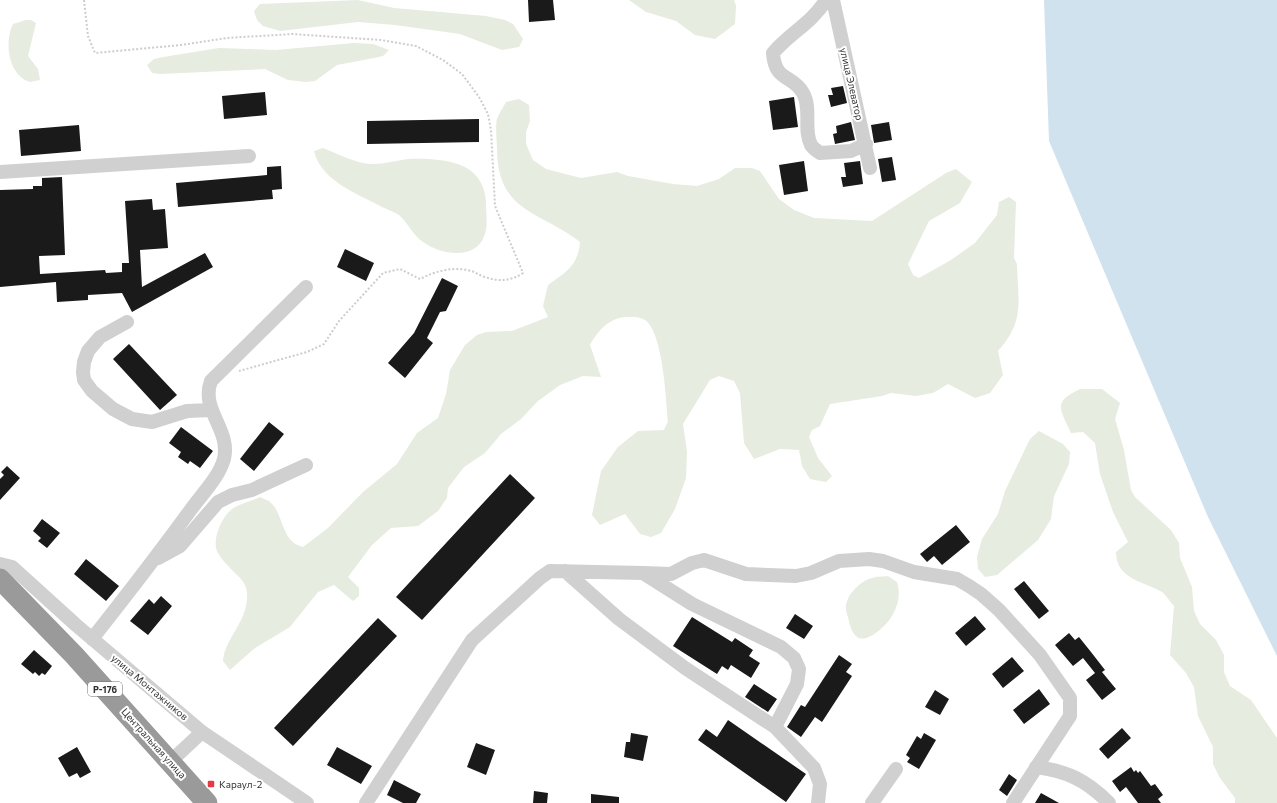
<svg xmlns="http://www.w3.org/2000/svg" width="1277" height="803" viewBox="0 0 1277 803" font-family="Commissioner,sans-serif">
<rect width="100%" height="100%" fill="#fff"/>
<path fill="#e6ecdf" d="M358,0L394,8L486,16L505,20L513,24L523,39L519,47L502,50L460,34L395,25L358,22L280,31L263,26L257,20L254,11L260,4Z
M629,0H734L736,6L735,24L715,39L695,35L676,21L646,12Z
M26,20H31L36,23L28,56L38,69L40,80L30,82C8,75 4,42 13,24Z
M354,43L373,44L389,50L383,56L374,58L337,65L315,81L306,82L288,80L265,69L161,74L152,73L147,65L154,59L163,57L219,48L276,50Z
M519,99L529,105L530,121L526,132V144L533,160L546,169L581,178L617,172L628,176L673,184L697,186L719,179L735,168H752L760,171L779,199L794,210L814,218L872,221L946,173L956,169L972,182L960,203L929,221L908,264L913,275L919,278L951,260L975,243L997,215L999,202L1009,197L1016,202L1014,258L1017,264C1018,302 1025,321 998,351L1003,375L990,393L975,398L948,384L933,393L916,396L891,393L882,396L830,404L820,426L812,430L809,437L818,458L832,476L826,482L810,479L802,466L799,450L780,449L754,459L744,443L740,393L734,381L719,376L710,380L683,424L687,452L686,478L675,509L661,533L651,537L640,534L625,514L600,525L592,515L601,471L618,447L638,431L664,430L668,421C666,399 663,332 645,320C638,316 632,317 624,317C608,319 597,332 590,345L601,377L583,376L560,385L538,401L521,419L501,434L485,453L464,467L448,488L447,498L438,511L418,526L391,528L372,545L348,577L359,588V596L353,601L334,585L318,592L290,627L255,648L230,670L223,661C225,637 249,621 247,593C246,580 237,576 230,568C226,564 219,556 217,551C212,538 222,517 232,509C239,504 252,501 260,497C263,499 269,500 271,503C284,515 281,542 303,547L328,528L363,492L397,464L417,433L438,418L446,394L450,370L465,345L477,335L486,332L512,331L548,317L543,306L548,285C566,272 578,266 580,242C540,211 498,213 497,150C497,141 495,127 497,119C499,113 503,108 506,102Z
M323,148C336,153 349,160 363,163C378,166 393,161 408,159C426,158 448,159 465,167C479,174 486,189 486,204C486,214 488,225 485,234C477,261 441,255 423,242C413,235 408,223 399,215C394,212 387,209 382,207C358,194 321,181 314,151Z
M1080,389H1102L1120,403L1115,419L1124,450L1131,490L1135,497L1171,530L1179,543L1180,558L1192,587L1194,611L1200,624L1216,640L1224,655V672L1230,686L1251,700L1277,738V803H1235V798L1220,778L1213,764V747L1198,716L1194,687L1186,673L1170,655L1174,606C1170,602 1166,595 1162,592C1143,581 1116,579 1116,552L1128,542L1113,512L1100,474L1095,443L1083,432L1071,433C1060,409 1052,402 1080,389Z
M1039,431L1063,444L1070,452L1069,464L1054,496L1051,519L1038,540L997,575L985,577L978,569L977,557L982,539L998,514L1005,491L1030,439Z
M888,576L897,582C901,596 898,607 890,619C885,626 867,644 857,637C852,633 850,626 849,621C848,616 845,610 846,606C847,594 862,580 872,578C877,576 883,577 888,576Z"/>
<path fill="#cfe2ee" d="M1044,0H1277V656L1208,517L1049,141Z"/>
<path fill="#1a1a1a" d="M528,0H553L555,20L529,22Z
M843,86L847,103L831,107L828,95H833L831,88Z
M265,92L267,115L224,119L222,96Z
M794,97L798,127L773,130L769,101Z
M479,119V142L367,144V121Z
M851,122L855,140L835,144L833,134L837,133L836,126Z
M889,122L892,140L874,143L871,125Z
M79,125L81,151L21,156L19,130Z
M892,157L896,180L882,182L878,159Z
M804,161L808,191L784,195L779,165Z
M860,161L863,184L843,187L841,177H846L844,163Z
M281,166L282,189L272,190L273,199L178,207L176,183L267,175V167Z
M62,177L65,255L39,256L40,274L105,270L106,273L122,272V263H129L125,201L152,199L153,210L165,209L168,248L140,250L142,287L205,253L213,267L132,312L122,293L88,295V300L57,302L56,282L0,287V190L33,189V186H42V178Z
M345,249L374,263L366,281L337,267Z
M442,278L458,286L446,311L440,312L427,338L433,343L405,378L388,363L414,333Z
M129,344L177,395L160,410L113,359Z
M269,422L284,434L254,471L240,459Z
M181,427L213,451L200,468L190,461L188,464L178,457L181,452L169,443Z
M7,466L20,478L0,500V479L4,475L1,472Z
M510,474L535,498L422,620L396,597Z
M42,519L60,533L47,548L38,541L41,538L33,531Z
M956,525L970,542L942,565L934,556L927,562L920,554Z
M86,559L119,586L106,601L74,574Z
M1024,581L1049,611L1039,619L1014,589Z
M161,596L172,606L148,635L130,621L149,599L154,604Z
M795,614L813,626L804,639L786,628Z
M975,616L986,629L966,646L955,633Z
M692,617L732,642L735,638L753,650L749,656L760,663L751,678L731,665L728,670L722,666L717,674L673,646Z
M378,618L397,636L293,746L274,728Z
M1069,633L1075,640L1079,637L1091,652L1105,670L1102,672L1116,689L1102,700L1086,680L1095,673L1083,658L1073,666L1055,645Z
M34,650L52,666L45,675L42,673L39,676L35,672L33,674L21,664Z
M839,655L852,664L846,672L852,676L822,722L815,717L801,737L787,727L801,705L805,707Z
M1012,657L1024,671L1003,688L992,674Z
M754,684L777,699L768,712L745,697Z
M1039,689L1050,704L1024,724L1013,710Z
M935,690L949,699L940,715L925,707Z
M728,720L806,774L786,802L698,740L706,729L717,737Z
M1122,728L1131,738L1108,759L1099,749Z
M631,733L648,736L643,761L624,757L626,742H630Z
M924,733L936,740L919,769L907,762L910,758L906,755L917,736L921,739Z
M476,743L495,750L486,775L467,767Z
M77,747L91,772L80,778L77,773L69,777L58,758Z
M337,747L372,766L361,784L327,765Z
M1131,767L1134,772L1136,770L1138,773L1140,771L1151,786L1155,784L1163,795L1158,799L1161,803H1138L1126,787L1120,792L1112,781Z
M1009,774L1017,780L1007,796L999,790Z
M394,780L421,794L416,803H403L387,795Z
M534,791L548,793L547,803H533Z
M1041,793L1059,803H1035Z
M591,794L619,797V803H591Z"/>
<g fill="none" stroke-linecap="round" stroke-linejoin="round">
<path stroke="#cdcdcd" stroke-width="2" stroke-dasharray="2 2" stroke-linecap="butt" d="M84,0L88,36L95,53L181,45L227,38L292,34L381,40L416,46L443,60L462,74L479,97L488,114L491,130L495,206L523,273C511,281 499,282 485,277C480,276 476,272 471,271C453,266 436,271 420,279L400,269L383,273L339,321L324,344L307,352L239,371"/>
<path stroke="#d0d0d0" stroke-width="14" d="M826,0C811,24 791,32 773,53C775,82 792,74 803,93C812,109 803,129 811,145C813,148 817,151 820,153L851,151L866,144
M833,0L870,168
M0,172L249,156
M127,322L100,337L88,351L84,362L83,372L84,380L92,391L113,409L132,419L152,422L187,411L212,410
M158,558L180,546L218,502L232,495L252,490L306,465
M0,564L12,567L76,625L202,732L307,803
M565,571L619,619L685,668L775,727L814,768L820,784L818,803
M644,573L671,574L692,563L704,560L746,574L796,576L811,573L839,561L869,559L883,561L914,572L957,579L969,586L981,594L999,610L1040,655L1070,698V716L1013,803
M92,639C126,596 160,552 192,508C203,493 219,477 224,459C231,429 200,410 211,381L306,287
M171,761L202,732
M1036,767C1067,771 1086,780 1109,803
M366,803L472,640L540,578L550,571L643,573L692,604L781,647L794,658L799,669L797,684L775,727
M872,803L896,769"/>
<path stroke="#9a9a9a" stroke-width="21" d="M0,579L74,655L207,803"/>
</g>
<rect fill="#e63946" stroke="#fff" stroke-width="1.5" x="207" y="780" width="8" height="8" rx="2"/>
<g text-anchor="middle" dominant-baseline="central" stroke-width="4" stroke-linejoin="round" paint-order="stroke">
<rect fill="#fff" stroke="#707070" stroke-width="1" x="88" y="682" width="34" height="14" rx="3"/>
<g font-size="9" font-weight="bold" fill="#333">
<text x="105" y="689">Р-176</text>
</g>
<g font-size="10" fill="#333" stroke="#fff">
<text transform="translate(852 84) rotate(77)">улица Элеватор</text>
<text transform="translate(150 687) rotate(40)">улица Монтажников</text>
<text transform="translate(154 743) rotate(48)">Центральная улица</text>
</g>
<g font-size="10" fill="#333" stroke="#fff" text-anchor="start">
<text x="219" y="784">Караул-2</text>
</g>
</g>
</svg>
